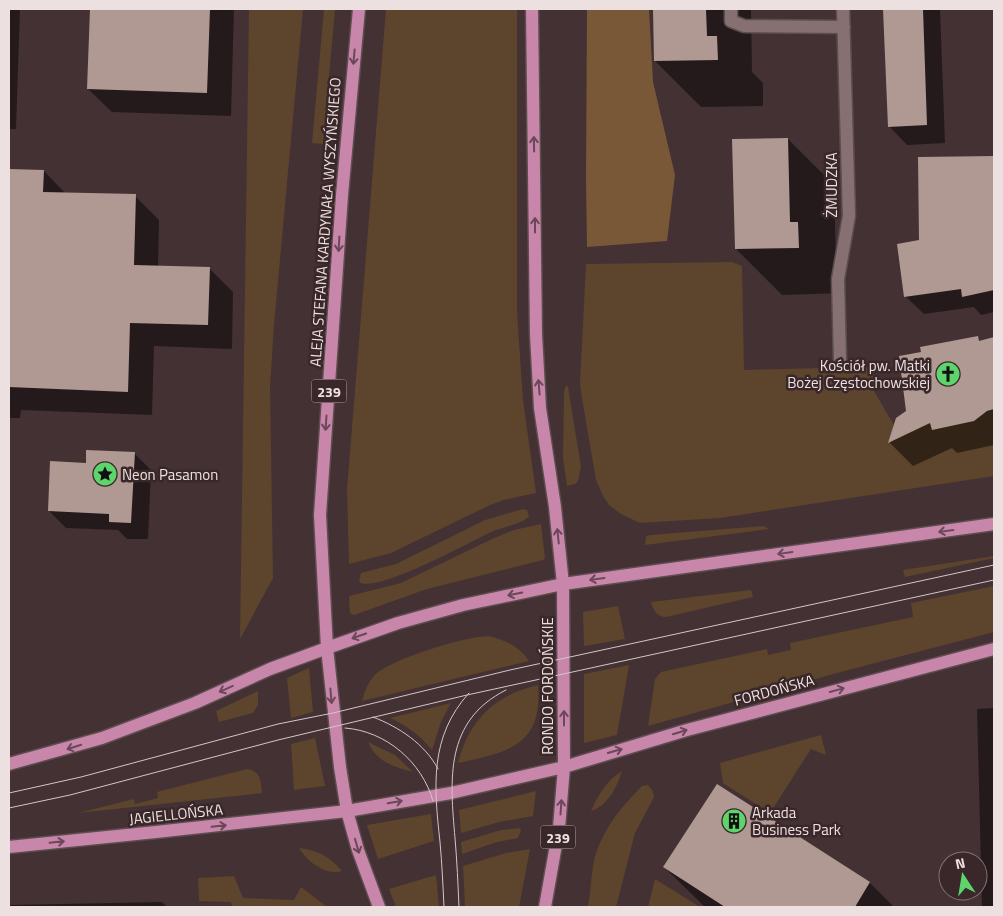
<svg xmlns="http://www.w3.org/2000/svg" width="1003" height="916" viewBox="0 0 1003 916" font-family="'Titillium Web',sans-serif">
<rect width="100%" height="100%" fill="#443134"/>
<path fill="#5d442c" d="M249,9H303L274,325L270,387L273,578L240,639Z
M324,9H335L323,144L312,143Z
M386,9H517V312L523,400L536,493L503,500L488,506L391,553L349,564L347,489Z
M732,262L742,266L744,370L873,367L874,391L899,434L904,435L909,433L916,425L975,413L977,419L987,411L994,409V476L720,518L640,523L621,514L609,505L603,496L596,480L582,398L580,384L586,264Z
M566,385L568,387L581,467L578,481L575,484L567,486L563,458L564,392Z
M523,509L527,510L529,516C525,523 500,528 491,532C470,542 376,594 359,582L361,573L396,564L485,520Z
M541,524L545,558L543,560L427,589L354,615L350,613L349,596L401,583L492,539L514,530Z
M764,526L769,529L645,545L646,536L650,535Z
M994,556V558L905,577L903,570Z
M994,586V632L837,673L648,726L655,679L661,672L767,649L768,655L791,650L790,643L913,617L911,603Z
M751,590L753,597L666,617C657,617 653,610 651,602Z
M618,606L625,639L584,646L583,612Z
M488,636C505,640 519,646 529,661L362,701C365,691 368,681 376,674C394,658 464,637 488,636Z
M629,665L617,735L584,743V674Z
M309,668L313,712L291,718L287,678Z
M538,685C543,746 508,752 458,763C469,720 495,695 538,685Z
M258,691V705L253,713L219,722L216,711Z
M451,703L441,722L432,750C420,735 407,726 390,718Z
M821,735L826,755L811,749L770,813L723,783L720,763Z
M315,738L325,786L294,790L291,744Z
M368,742L395,755L413,772C393,767 376,761 368,742Z
M247,769C261,771 261,782 262,793L78,813L134,799L135,804L158,798L157,792Z
M622,771C617,787 608,806 591,811C598,795 607,780 622,771Z
M648,785L653,791L654,797L635,833L616,907H588C591,890 591,870 596,853C605,826 623,805 642,786Z
M536,791L533,816L499,822L461,833L459,810Z
M431,814L434,841L378,859L367,825Z
M519,828L521,830L518,838L497,842L462,854L461,842L501,830Z
M299,848C318,850 330,857 342,871C325,876 307,861 299,848Z
M530,849L519,907H465L463,866L506,853Z
M436,875L439,907H396L389,889Z
M234,876L243,898L294,900L301,887L327,907H232L231,902L199,901L198,878Z
M655,879L700,907H648Z"/>
<path fill="#795838" d="M587,9H649L653,82L675,175L667,241L587,247L586,179Z"/>
<path fill="#0007" d="M9,9H20L16,129H9Z
M91,9H234L231,116L112,112L88,89Z
M654,9H751L752,72L763,83V106L701,107L655,61Z
M885,9H940L945,143L907,145L889,126Z
M788,139L834,185L836,261L844,269L845,293L782,295L736,249Z
M994,157V312L981,315L974,307L924,314L905,296L920,241L919,158Z
M9,170L44,171L66,194L135,196L159,220L158,267L209,268L233,292L232,349L154,346L152,415L21,410L20,418H9Z
M994,346V445L957,453L952,448L913,466L890,443L897,419L907,412L922,353L921,347Z
M134,453L151,470L148,539H127L118,530L66,528L49,511L87,464Z
M994,708V907H982L977,709Z
M717,785L870,883L894,907H705L664,867Z
M162,902L167,907H9V905Z"/>
<path fill="#af9992" d="M90,9H210L207,93L87,89Z
M653,9H706L707,36H717L718,60L654,61Z
M883,9H923L927,125L888,127Z
M788,138L790,222H798L799,248L735,249L732,139Z
M994,156V290L962,297L961,289L904,297L897,244L919,240L918,157Z
M9,169L44,170L43,192L136,194L134,265L210,267L208,325L130,323L128,392L9,387Z
M978,336L979,341L994,337V409L987,411L974,421L932,430L930,423L888,443L896,418L906,411L899,356L921,352L920,347Z
M86,450L135,452L131,523L109,522V514L48,511L50,461L86,463Z
M717,784L870,882L855,907H725L663,867Z"/>
<g fill="none" stroke-linecap="round" stroke-linejoin="round">
<defs>
<path id="minor" d="M731,9V21L744,26L844,27
M840,360L838,279L849,216L843,9"/>
<path id="major" d="M359,9L342,195L320,515L327,648L340,767L347,811L358,850L379,907
M532,9L536,334L540,408L555,507L563,584L564,767L559,828L545,907
M9,764L102,738L195,703L270,669L327,648L398,623L463,605L563,584L994,524
M9,847L156,832L347,811L451,793L564,767L687,730L994,649"/>
</defs>
<use href="#minor" stroke="#5d4d4e" stroke-width="15"/>
<use href="#major" stroke="#5d4d4e" stroke-width="15"/>
<use href="#minor" stroke="#867072" stroke-width="12"/>
<use href="#major" stroke="#c986ab" stroke-width="12"/>
<path stroke="#d4c6c7" stroke-width="1" d="M373,717C399,727 425,744 438,769
M345,728C386,731 422,762 433,801
M9,793L81,777L278,724L333,713L510,670L994,565
M9,808L70,795L278,740L467,695L994,580
M444,907C443,886 442,864 440,842C434,787 429,737 469,693
M459,907C458,884 457,861 455,838C450,780 444,721 506,690"/>
</g>
<defs><path id="oneway-shaft" d="M-6 0H5M1.5-3L5.5 0L1.5 3" fill="none" stroke-width="1.6" stroke-linecap="round" stroke-linejoin="round" transform="scale(1.25)"/></defs>
<g stroke="#6b4857">
<use href="#oneway-shaft" transform="translate(354 57) rotate(95)"/>
<use href="#oneway-shaft" transform="translate(534 144) rotate(-91)"/>
<use href="#oneway-shaft" transform="translate(535 225) rotate(-90)"/>
<use href="#oneway-shaft" transform="translate(339 244) rotate(93)"/>
<use href="#oneway-shaft" transform="translate(539 387) rotate(-95)"/>
<use href="#oneway-shaft" transform="translate(326 423) rotate(94)"/>
<use href="#oneway-shaft" transform="translate(946 531) rotate(172)"/>
<use href="#oneway-shaft" transform="translate(558 536) rotate(-96)"/>
<use href="#oneway-shaft" transform="translate(785 553) rotate(172)"/>
<use href="#oneway-shaft" transform="translate(597 579) rotate(172)"/>
<use href="#oneway-shaft" transform="translate(515 594) rotate(168)"/>
<use href="#oneway-shaft" transform="translate(359 636) rotate(161)"/>
<use href="#oneway-shaft" transform="translate(226 689) rotate(156)"/>
<use href="#oneway-shaft" transform="translate(837 690) rotate(-15)"/>
<use href="#oneway-shaft" transform="translate(331 696) rotate(85)"/>
<use href="#oneway-shaft" transform="translate(564 718) rotate(-90)"/>
<use href="#oneway-shaft" transform="translate(680 732) rotate(-17)"/>
<use href="#oneway-shaft" transform="translate(74 747) rotate(162)"/>
<use href="#oneway-shaft" transform="translate(615 751) rotate(-16)"/>
<use href="#oneway-shaft" transform="translate(395 802) rotate(-10)"/>
<use href="#oneway-shaft" transform="translate(561 807) rotate(-86)"/>
<use href="#oneway-shaft" transform="translate(219 826) rotate(-6)"/>
<use href="#oneway-shaft" transform="translate(57 842) rotate(-6)"/>
<use href="#oneway-shaft" transform="translate(357 846) rotate(74)"/>
</g>
<defs>
<symbol id="church-disc" viewBox="-11 -11 22 22"><circle r="9.5" fill="#5dd56c" stroke="#39272a"/><path d="M-1.2-6h2.4v3.5h3.3v2.4h-3.3V6h-2.4V-.1h-3.3v-2.4h3.3Z" fill="#111"/></symbol>
<symbol id="sight-disc" viewBox="-11 -11 22 22"><circle r="9.5" fill="#5dd56c" stroke="#39272a"/><path d="M0-6L1.8-2.2L6-1.7L2.9 1.2L3.7 5.4L0 3.3L-3.7 5.4L-2.9 1.2L-6-1.7L-1.8-2.2Z" fill="#111"/></symbol>
<symbol id="building-disc" viewBox="-11 -11 22 22"><circle r="9.5" fill="#5dd56c" stroke="#39272a"/><path d="M-4-6H4V6H1V3H-1V6H-4ZM-2.5-4.3h1.7v1.8h-1.7ZM.8-4.3h1.7v1.8H.8ZM-2.5-1h1.7V.8h-1.7ZM.8-1h1.7V.8H.8Z" fill="#111"/></symbol>
</defs>
<g fill-rule="evenodd">
<use href="#church-disc" x="934" y="360" width="28" height="28"/>
<use href="#sight-disc" x="91" y="460" width="28" height="28"/>
<use href="#building-disc" x="720" y="807" width="28" height="28"/>
</g>
<g text-anchor="middle" dominant-baseline="central" stroke-width="5" stroke-linejoin="round" paint-order="stroke">
<g fill="#39272a" stroke="#b7a8aa" stroke-width="1">
<rect x="311.5" y="379.5" width="35" height="23" rx="4"/>
<rect x="540.5" y="825.5" width="35" height="23" rx="4"/>
</g>
<g font-size="14" font-weight="bold" fill="#ede0e1">
<text x="329" y="391">239</text>
<text x="558" y="837">239</text>
</g>
<g font-size="15" fill="#ede0e1" stroke="#39272a">
<text transform="translate(831 185) rotate(-90)">ŻMUDZKA</text>
<text transform="translate(325 222) rotate(-86)">ALEJA STEFANA KARDYNAŁA WYSZYŃSKIEGO</text>
<text transform="translate(547 686) rotate(-90)">RONDO FORDOŃSKIE</text>
<text transform="translate(774 690) rotate(-15)">FORDOŃSKA</text>
<text transform="translate(176 814) rotate(-6)">JAGIELLOŃSKA</text>
</g>
<g font-size="15" fill="#ede0e1" stroke="#39272a" text-anchor="start">
<text x="930" y="365" text-anchor="end">Kościół pw. Matki<tspan x="930" dy="17">Bożej Częstochowskiej</tspan></text>
<text x="122" y="474">Neon Pasamon</text>
<text x="752" y="812">Arkada<tspan x="752" dy="17">Business Park</tspan></text>
</g>
</g>
<rect width="1003" height="916" fill="none" stroke="#ede0e1" stroke-width="20"/>
<g transform="translate(963 876) rotate(348)"><circle r="24" fill="#39272a" stroke="#817173"/>
<path d="M0-4L9 19L0 12L-9 19Z" fill="#5dd56c"/>
<text y="-8" font-size="14" font-weight="bold" text-anchor="middle" fill="#ede0e1">N</text>
</g>
</svg>
